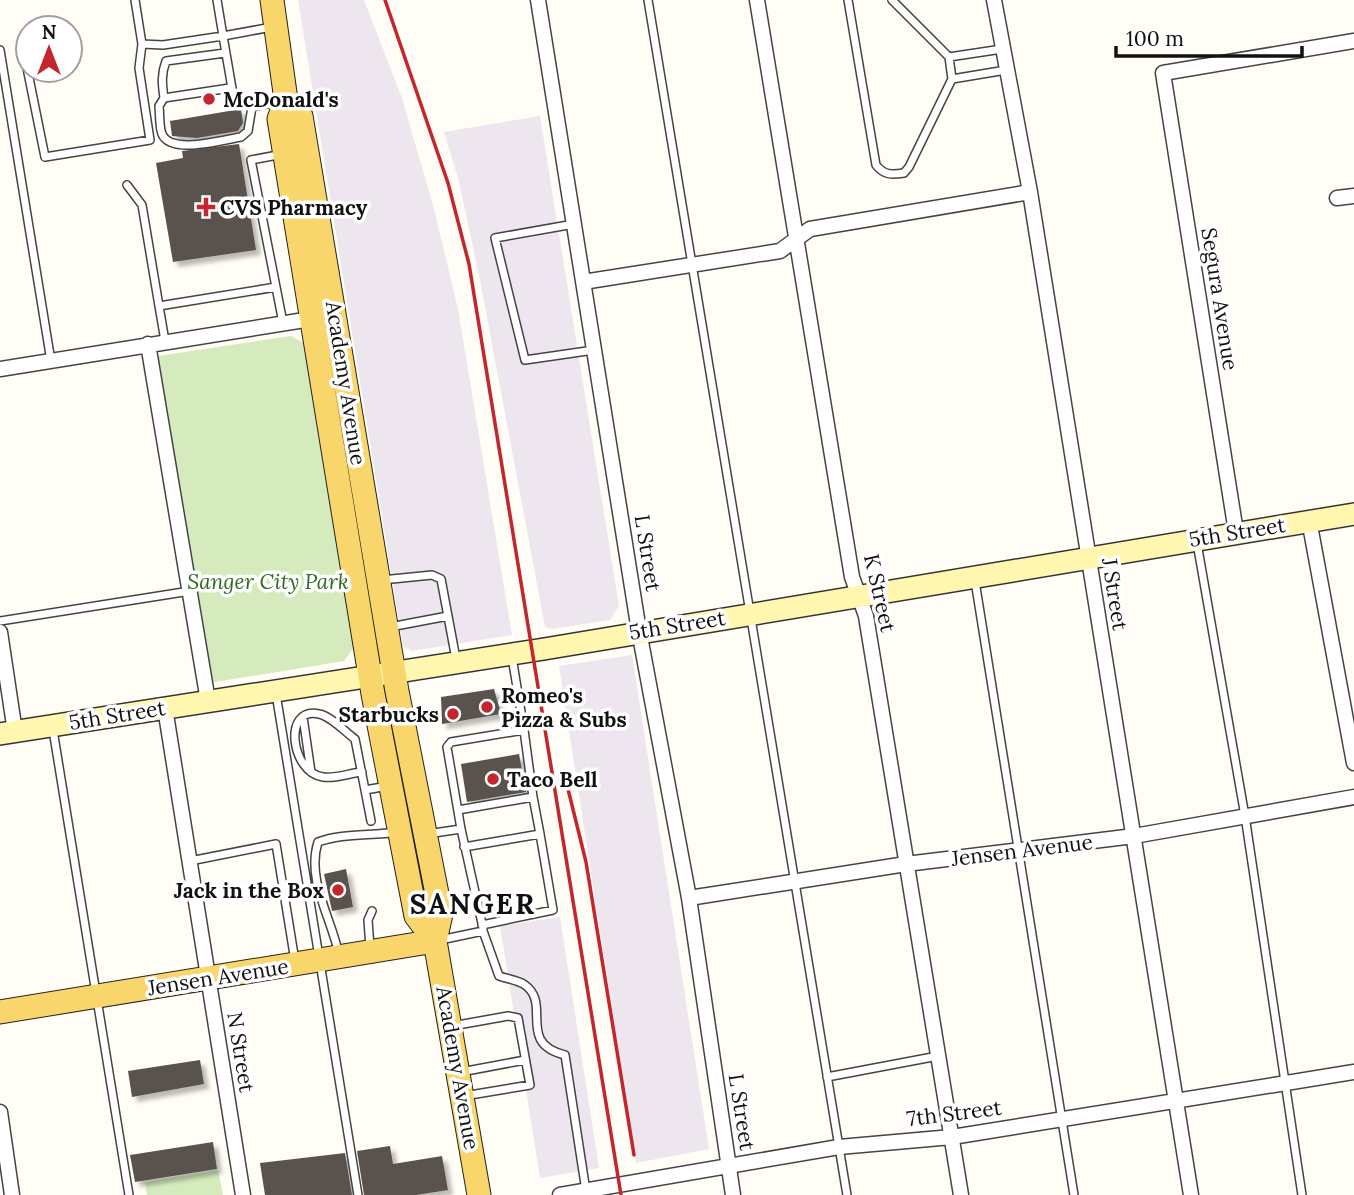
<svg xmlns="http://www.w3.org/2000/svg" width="1354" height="1195" viewBox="0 0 1354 1195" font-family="Lora,serif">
<defs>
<filter id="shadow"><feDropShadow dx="5" dy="5" stdDeviation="2" flood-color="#0004"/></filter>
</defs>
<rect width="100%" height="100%" fill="#fffdf5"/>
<path fill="#eee6ef" d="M298,0H364L402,98L434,209L458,309L512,635L412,651L403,646Z
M540,116L619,606L610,620L552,629L545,627L480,280L458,178L444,132Z
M632,655L709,1149L636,1163L559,666Z
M560,917L599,1168L540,1178L500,926Z"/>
<path fill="#d5ebbd" d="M291,336L304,343L354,647L344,661L209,683L158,356Z
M218,1170L223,1195H147L145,1182Z"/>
<path fill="#5a524d" filter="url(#shadow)" d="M241,109L243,123L238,131L197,138L172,136L170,121Z
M239,144L256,250L173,262L156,163L183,158L182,151Z
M494,689L501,714L442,724L441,697Z
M519,754L526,792L467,802L461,764Z
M346,869L353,907L332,911L324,874Z
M200,1060L204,1084L132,1097L128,1071Z
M213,1142L217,1169L135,1182L130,1155Z
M390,1146L393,1164L442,1156L448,1190L416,1195H364L357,1151Z
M345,1153L352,1195H265L260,1163Z"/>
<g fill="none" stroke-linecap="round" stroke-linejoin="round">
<defs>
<path id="lane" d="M648,0L847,1195
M848,0L876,165C884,175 891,175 904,173L909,167L952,79L949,57L892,0
M272,27L223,36L233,94L252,107L282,101
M142,44L163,45L223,36L217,0
M0,50L51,361
M24,53L45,157L150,140L139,68L142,44L135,0
M225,53L166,61C161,74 162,84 164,98L230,88
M949,57L1002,49
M952,79L1006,70
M164,98L159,106C160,115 159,126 162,134C171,155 222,140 241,137L248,131L252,107
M127,185L142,205L159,306L276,287L251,160L283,154
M574,224L495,238L525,360L594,350
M276,287L283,323
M159,306L165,341
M1197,543L1245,816L1302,1195
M382,580L432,575L441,579L456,659
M975,581L1074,1195
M0,621L190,591
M390,627L448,616
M276,694L358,1195
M303,717L311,772
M53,730L129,1195
M524,730L533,797
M362,772C350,773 335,779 323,777C291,773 282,706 319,714C331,716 345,732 355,739L365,790L388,786
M365,790L371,821
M458,810L533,797L540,834L464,847
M461,829L483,928
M427,834L461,829L447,747L451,742L524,730L512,657
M190,861L276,844L295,961
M482,925L553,910L540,834
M440,940L483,931L499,976C507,979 518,980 525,985C552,1004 516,1043 565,1055L586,1191
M370,948L368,920L372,911
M339,955C332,919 306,880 318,842C342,833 371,836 397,832
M452,1026L508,1016L518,1018L530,1085L464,1096
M461,1072L525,1060
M827,1077L938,1056"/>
<path id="street" d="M538,0L639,631L689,898L733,1195
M757,0L852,577L866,616L961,1195
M994,0L1030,192L1191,1195
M1337,198L1354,196
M583,282L780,251L810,229L1030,192
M148,344L208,701
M0,369L317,318
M1309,520L1354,763
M1236,532L1163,73L1354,41
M0,632L15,732
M165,708L243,1195
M689,898L906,864L1134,836L1354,797
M0,1112L12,1195
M560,1195L839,1147L952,1137L1354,1072"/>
<path id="secondary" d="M0,734L544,649L1354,514"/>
<path id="primary" d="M272,0L286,100L279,119L373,694L416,916L435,941
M286,100L301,116L397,691L441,914L435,941L479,1195
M0,1012L435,941"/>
</defs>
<use href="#lane" stroke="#444" stroke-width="10"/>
<use href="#street" stroke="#444" stroke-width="17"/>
<use href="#secondary" stroke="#333" stroke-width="24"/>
<use href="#primary" stroke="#222" stroke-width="25"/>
<use href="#lane" stroke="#fff" stroke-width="7"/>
<use href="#street" stroke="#fff" stroke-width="14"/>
<use href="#secondary" stroke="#fff6b0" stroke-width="21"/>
<use href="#primary" stroke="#f9d66b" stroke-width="23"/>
<path stroke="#c4262e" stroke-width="3.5" d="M385,0L448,183L469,264L621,1195
M565,777L586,862L634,1155"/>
</g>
<g fill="#c4262e" stroke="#fff" stroke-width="2.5">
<circle cx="209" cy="99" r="7"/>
<path d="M202.5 196.5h7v7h7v7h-7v7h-7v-7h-7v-7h7z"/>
<circle cx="487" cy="707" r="7"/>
<circle cx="453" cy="714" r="7"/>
<circle cx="493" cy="779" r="7"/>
<circle cx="338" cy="890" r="7"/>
</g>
<g text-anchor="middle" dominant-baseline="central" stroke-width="7" stroke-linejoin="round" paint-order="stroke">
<g font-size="21" font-weight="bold" fill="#111" stroke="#fff" text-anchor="start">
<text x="223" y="99">McDonald's</text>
<text x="220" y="207">CVS Pharmacy</text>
<text x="501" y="695">Romeo's<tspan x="501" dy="24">Pizza &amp; Subs</tspan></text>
<text x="439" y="714" text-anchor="end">Starbucks</text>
<text x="507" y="779">Taco Bell</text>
<text x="324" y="890" text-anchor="end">Jack in the Box</text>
</g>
<g font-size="21" fill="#111" stroke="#fff">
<text transform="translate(1220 299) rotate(81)">Segura Avenue</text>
<text transform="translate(346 383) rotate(81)">Academy Avenue</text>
<text transform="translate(1237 532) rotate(-9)">5th Street</text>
<text transform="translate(648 553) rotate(81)">L Street</text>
<text transform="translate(880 593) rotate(77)">K Street</text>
<text transform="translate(1115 594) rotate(81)">J Street</text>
<text transform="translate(677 625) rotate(-9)">5th Street</text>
<text transform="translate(117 715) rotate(-9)">5th Street</text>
<text transform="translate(1022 850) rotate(-7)">Jensen Avenue</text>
<text transform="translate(218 977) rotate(-9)">Jensen Avenue</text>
<text transform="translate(241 1052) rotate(81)">N Street</text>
<text transform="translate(458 1068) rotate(80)">Academy Avenue</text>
<text transform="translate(742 1112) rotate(81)">L Street</text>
<text transform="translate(954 1113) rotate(-7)">7th Street</text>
</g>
<g font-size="21" font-style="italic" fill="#2f6b1f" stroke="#fff">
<text x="268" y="581">Sanger City Park</text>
</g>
<g font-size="28" font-weight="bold" letter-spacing="2" fill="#111" stroke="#fff">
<text x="473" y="904">SANGER</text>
</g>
</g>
<g transform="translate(49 49)"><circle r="33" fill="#ffffff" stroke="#a0a0a0" stroke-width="2"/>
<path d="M0-5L12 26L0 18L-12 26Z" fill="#c4262e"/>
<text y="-10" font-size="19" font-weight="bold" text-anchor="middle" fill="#111111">N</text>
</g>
<path d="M1116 46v10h186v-10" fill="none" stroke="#111111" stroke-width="3.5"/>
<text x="1126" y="46" font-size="21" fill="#111111" stroke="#ffffff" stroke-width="5" paint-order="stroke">100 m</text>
</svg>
